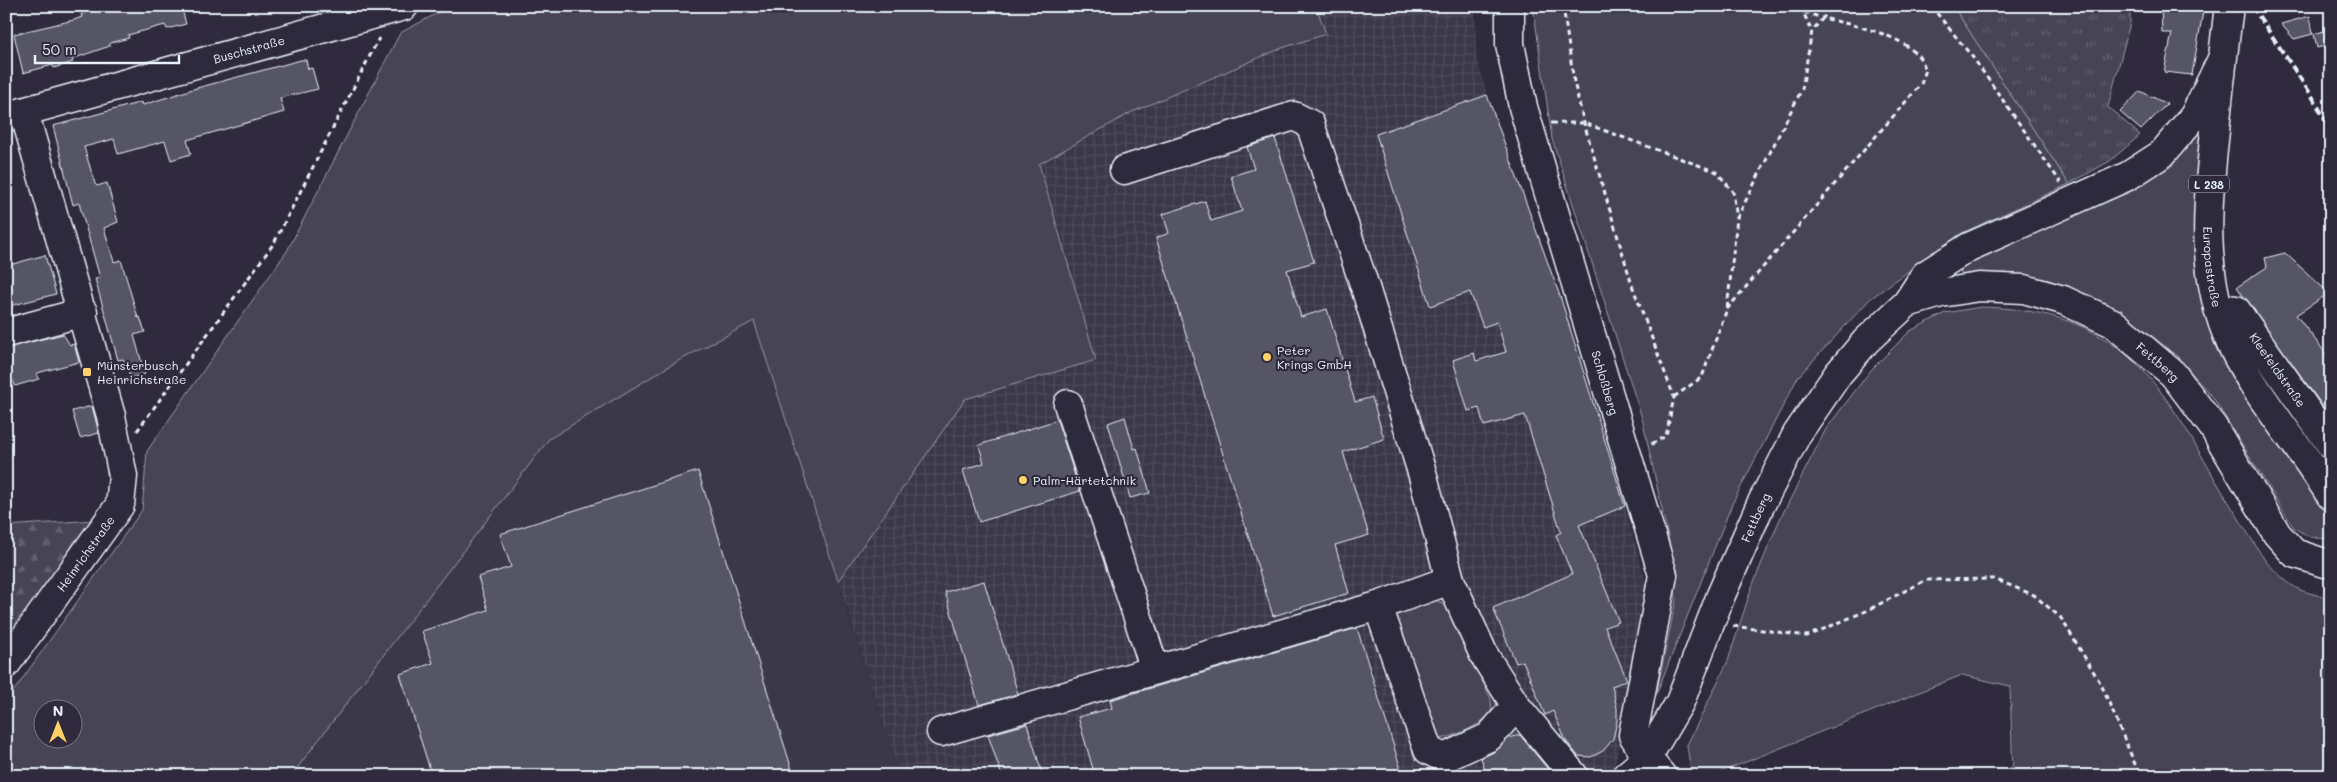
<svg xmlns="http://www.w3.org/2000/svg" width="2337" height="782" viewBox="0 0 2337 782" font-family="Mali,sans-serif">
<defs>
<pattern id="industrial-grid" width="8" height="8" patternUnits="userSpaceOnUse" patternTransform="scale(1.25)"><rect width="8" height="8" fill="#3b3749"/><path d="M0 4h8M4 0v8" fill="none" stroke="#4e4b5b"/></pattern>
<pattern id="forest-firs" width="22" height="20" patternUnits="userSpaceOnUse" patternTransform="scale(1.25)"><rect width="22" height="20" fill="#464455"/><path d="M5 1l3.5 6h-7zM16 11l3.5 6h-7z" fill="#615f6e"/></pattern>
<pattern id="park-tufts" width="24" height="20" patternUnits="userSpaceOnUse" patternTransform="scale(1.25)"><rect width="24" height="20" fill="#464455"/><path d="M3 7l-1-3M5 7V3M7 7l1-3M15 17l-1-3M17 17v-4M19 17l1-3" fill="none" stroke="#615f6e"/></pattern>
</defs>
<rect width="100%" height="100%" fill="#2f2a3d"/>
<filter id="ink" filterUnits="userSpaceOnUse"><feTurbulence type="fractalNoise" baseFrequency=".02" numOctaves="2"/><feDisplacementMap in="SourceGraphic" scale="10" xChannelSelector="R" yChannelSelector="G"/><feConvolveMatrix kernelMatrix="1 2 1 2 8 2 1 2 1" color-interpolation-filters="sRGB"/></filter>
<g filter="url(#ink)">
<path fill="#3b3749" d="M754,321L900,776H291L549,439L671,365Z"/>
<path fill="url(#industrial-grid)" d="M1316,6H1475L1476,54L1487,95L1561,299L1625,506L1647,587L1644,610L1621,721L1626,723L1614,766L1606,776H900L838,581L965,399L1095,360L1039,164L1132,112L1282,48L1325,34Z"/>
<path fill="#464455" stroke="#979aa6" fill-rule="evenodd" d="M451,6H1316L1326,34L1282,48L1132,112L1039,164L1096,360L965,399L838,581L754,321L671,365L549,439L291,776H6V702L142,510L147,451L287,251L400,33ZM42,710H72V740H42Z
M1533,6H1953L2069,184L1960,234L1870,299L1798,377L1732,504L1656,695L1676,600L1673,559L1642,418L1552,139Z
M2206,121L2196,224L2259,413L2331,522V538L2328,539L2310,537L2294,528L2214,399L2178,357L2131,319L2086,294L2049,280L2006,273L1962,275L1960,270Z
M1981,307C2021,308 2062,314 2098,335C2154,366 2185,427 2216,481C2232,508 2249,535 2266,562C2276,571 2287,584 2300,590C2310,594 2321,595 2331,600V776H2013L2010,686L1962,675L1711,776H1697L1690,766L1687,745L1728,661L1751,589L1779,521L1826,429L1871,370L1910,331L1945,313Z
M1432,598L1446,606L1491,699C1491,702 1492,708 1491,711C1486,724 1448,740 1436,739L1395,622L1397,612Z"/>
<path fill="url(#forest-firs)" stroke="#979aa6" d="M95,520L6,642V526Z"/>
<path fill="url(#park-tufts)" stroke="#979aa6" d="M1953,6H2130V23L2108,107L2140,135L2110,161L2069,184Z"/>
<path fill="#575565" stroke="#e8f1f8" d="M100,6H181L186,24L167,29L165,25L128,35L129,38L110,43V46L72,59L73,62L54,68L53,65L23,73L14,34L74,20L82,17L81,14L100,8Z
M2161,6H2204L2192,75L2164,72L2172,33H2162Z
M2310,16L2313,34L2294,39L2281,24Z
M2331,29V44L2317,48L2314,34Z
M301,60H306L308,69L312,68L318,89L280,98L284,112L187,140L191,154L171,160L165,141L118,154L114,139L84,147L95,184L97,186L107,183L118,222L104,228L114,262L121,260L138,318L140,317L145,332L134,335L145,374L131,378L123,359L118,360L95,279L100,278L79,203L73,205L53,126L142,102L143,105L193,89Z
M2140,91L2167,104L2141,130L2120,112Z
M1487,95L1561,299L1625,506L1579,525L1619,622L1605,627L1627,680L1612,686L1617,708V721L1613,739L1603,751L1591,757L1578,756L1566,741L1553,711L1545,715L1523,661L1516,663L1493,608L1572,574L1556,535L1561,532L1525,415L1484,426L1479,408L1468,411L1453,360L1474,353L1476,361L1506,352L1497,322L1483,327L1470,292L1430,306L1376,134Z
M1275,138L1314,262L1287,270L1301,317L1327,309L1355,402L1372,397L1384,439L1343,452L1369,535L1335,545L1349,593L1273,616L1156,238L1169,233L1163,214L1205,201L1211,221L1242,211L1231,176L1254,169L1247,147Z
M2285,253L2329,293L2296,315L2331,360V418L2237,287L2267,267L2265,258Z
M45,255L56,294L6,307V266Z
M63,334L70,345L74,344L79,362L37,373L39,379L15,386L13,380L6,382V348Z
M92,406L99,433L80,438L72,411Z
M1125,417L1134,449L1137,448L1150,493L1130,498L1108,423Z
M1057,420L1080,491L979,522L963,470L984,463L979,445Z
M698,471L794,776H432L400,674L433,663L422,631L488,610L478,577L511,567L500,534Z
M984,581L1018,694L979,705L945,592Z
M1357,628L1403,776H1095L1078,717L1112,708L1110,700Z
M1027,724L1043,776H1002L988,735Z
M1520,735L1552,774L1553,776H1487L1481,758L1496,751L1509,738Z"/>
<g fill="none" stroke-linecap="round" stroke-linejoin="round">
<defs>
<g id="minor">
<path id="s1" d="M1510,6V44L1523,107L1663,575L1633,735L1647,758L1662,776"/>
<path id="s2" d="M8,116L404,6"/>
<path d="M1124,170L1294,116L1310,124L1364,284L1423,476L1450,580L1484,655L1516,706L1574,776"/>
<path id="s3" d="M2218,308L2236,310L2331,445"/>
<path d="M6,333L83,312"/>
<path d="M1068,404L1155,670"/>
<path d="M1450,580L1378,606L1428,750L1444,758L1489,737L1516,706"/>
<path id="s4" d="M6,664L120,505L123,476L111,416L24,112"/>
<path d="M941,732L1378,606"/>
</g>
<g id="major">
<path id="s5" d="M2229,6C2224,48 2219,89 2215,131C2207,202 2200,276 2231,344C2257,399 2299,444 2331,496"/>
<path id="s6" d="M1907,303L1941,293L1979,287L2024,289L2063,300L2113,323L2173,374L2213,427L2277,534L2294,553L2324,563L2331,562"/>
<path id="s7" d="M1626,776L1647,758L1680,702L1721,595L1760,506L1797,434L1838,374L1866,341L1907,303L1925,275L1969,247L2128,176L2162,154L2194,116L2222,59"/>
</g>
</defs>
<use href="#minor" stroke="#e8f1f8" stroke-width="31"/>
<use href="#major" stroke="#e8f1f8" stroke-width="31"/>
<path stroke="#e8f1f8" stroke-width="3" stroke-dasharray="5 4" stroke-linecap="butt" d="M1563,6L1574,82L1584,123L1632,285L1674,397L1666,436L1648,446
M1931,6L1974,59L2061,183
M1804,12L1823,18L1833,6
M1551,123H1584L1717,172L1733,192L1737,218
M1727,309L1921,84L1926,70C1924,66 1922,60 1919,57C1900,33 1851,25 1823,18L1812,31
M1674,397L1702,377L1727,309L1737,218L1802,89L1812,31L1803,12L1797,6
M137,431L274,243L379,38
M1733,626L1807,636L1866,611L1926,580L1994,579L2034,595L2061,618L2101,684L2140,776"/>
<use href="#minor" stroke="#2f2a3d" stroke-width="28"/>
<use href="#major" stroke="#2f2a3d" stroke-width="28"/>
<path stroke="#e8f1f8" stroke-width="4" stroke-dasharray="8 4" stroke-linecap="butt" d="M2252,6L2312,96L2331,130"/>
</g>
</g>
<g fill="#ffd166" stroke="#2f2a3d" stroke-width="2">
<circle cx="1267" cy="357" r="5"/>
<rect x="82" y="367" width="10" height="10" rx="2.5"/>
<circle cx="1023" cy="480" r="5"/>
</g>
<g text-anchor="middle" dominant-baseline="central" stroke-width="4.5" stroke-linejoin="round" paint-order="stroke">
<rect fill="#2f2a3d" stroke="#b0b5c0" stroke-width="1" x="2189" y="175.5" width="40" height="17" rx="4"/>
<g font-size="11" font-weight="bold" fill="#e8f1f8">
<text x="2209" y="184">L 238</text>
</g>
<g font-size="12" fill="#e8f1f8" stroke="#2f2a3d">
<text stroke="none"><textPath href="#s2" startOffset="250">Buschstraße</textPath></text>
<text stroke="none"><textPath href="#s5" startOffset="262">Europastraße</textPath></text>
<text stroke="none"><textPath href="#s6" startOffset="274">Fettberg</textPath></text>
<text stroke="none"><textPath href="#s3" startOffset="91">Kleefeldstraße</textPath></text>
<text stroke="none"><textPath href="#s1" startOffset="390">Schloßberg</textPath></text>
<text stroke="none"><textPath href="#s7" startOffset="292">Fettberg</textPath></text>
<text stroke="none"><textPath href="#s4" startOffset="136">Heinrichstraße</textPath></text>
</g>
<g font-size="12" fill="#e8f1f8" stroke="#2f2a3d" text-anchor="start">
<text x="1277" y="350">Peter<tspan x="1277" dy="14">Krings GmbH</tspan></text>
<text x="97" y="365">Münsterbusch<tspan x="97" dy="14">Heinrichstraße</tspan></text>
<text x="1033" y="480">Palm-Härtetchnik</text>
</g>
</g>
<rect width="2337" height="782" fill="none" stroke="#2f2a3d" stroke-width="25"/>
<rect x="12" y="12" width="2312" height="757" fill="none" stroke="#e8f1f8" stroke-width="2" filter="url(#ink)"/>
<g transform="translate(58 724)"><circle r="24" fill="#2f2a3d" stroke="#797a88"/>
<path d="M0-4L9 19L0 12L-9 19Z" fill="#ffd166"/>
<text y="-8" font-size="14" font-weight="bold" text-anchor="middle" fill="#e8f1f8">N</text>
</g>
<path d="M35 55v8h144v-8" fill="none" stroke="#e8f1f8" stroke-width="2.5"/>
<text x="42" y="55" font-size="15" fill="#e8f1f8" stroke="#2f2a3d" stroke-width="4" paint-order="stroke">50 m</text>
</svg>
